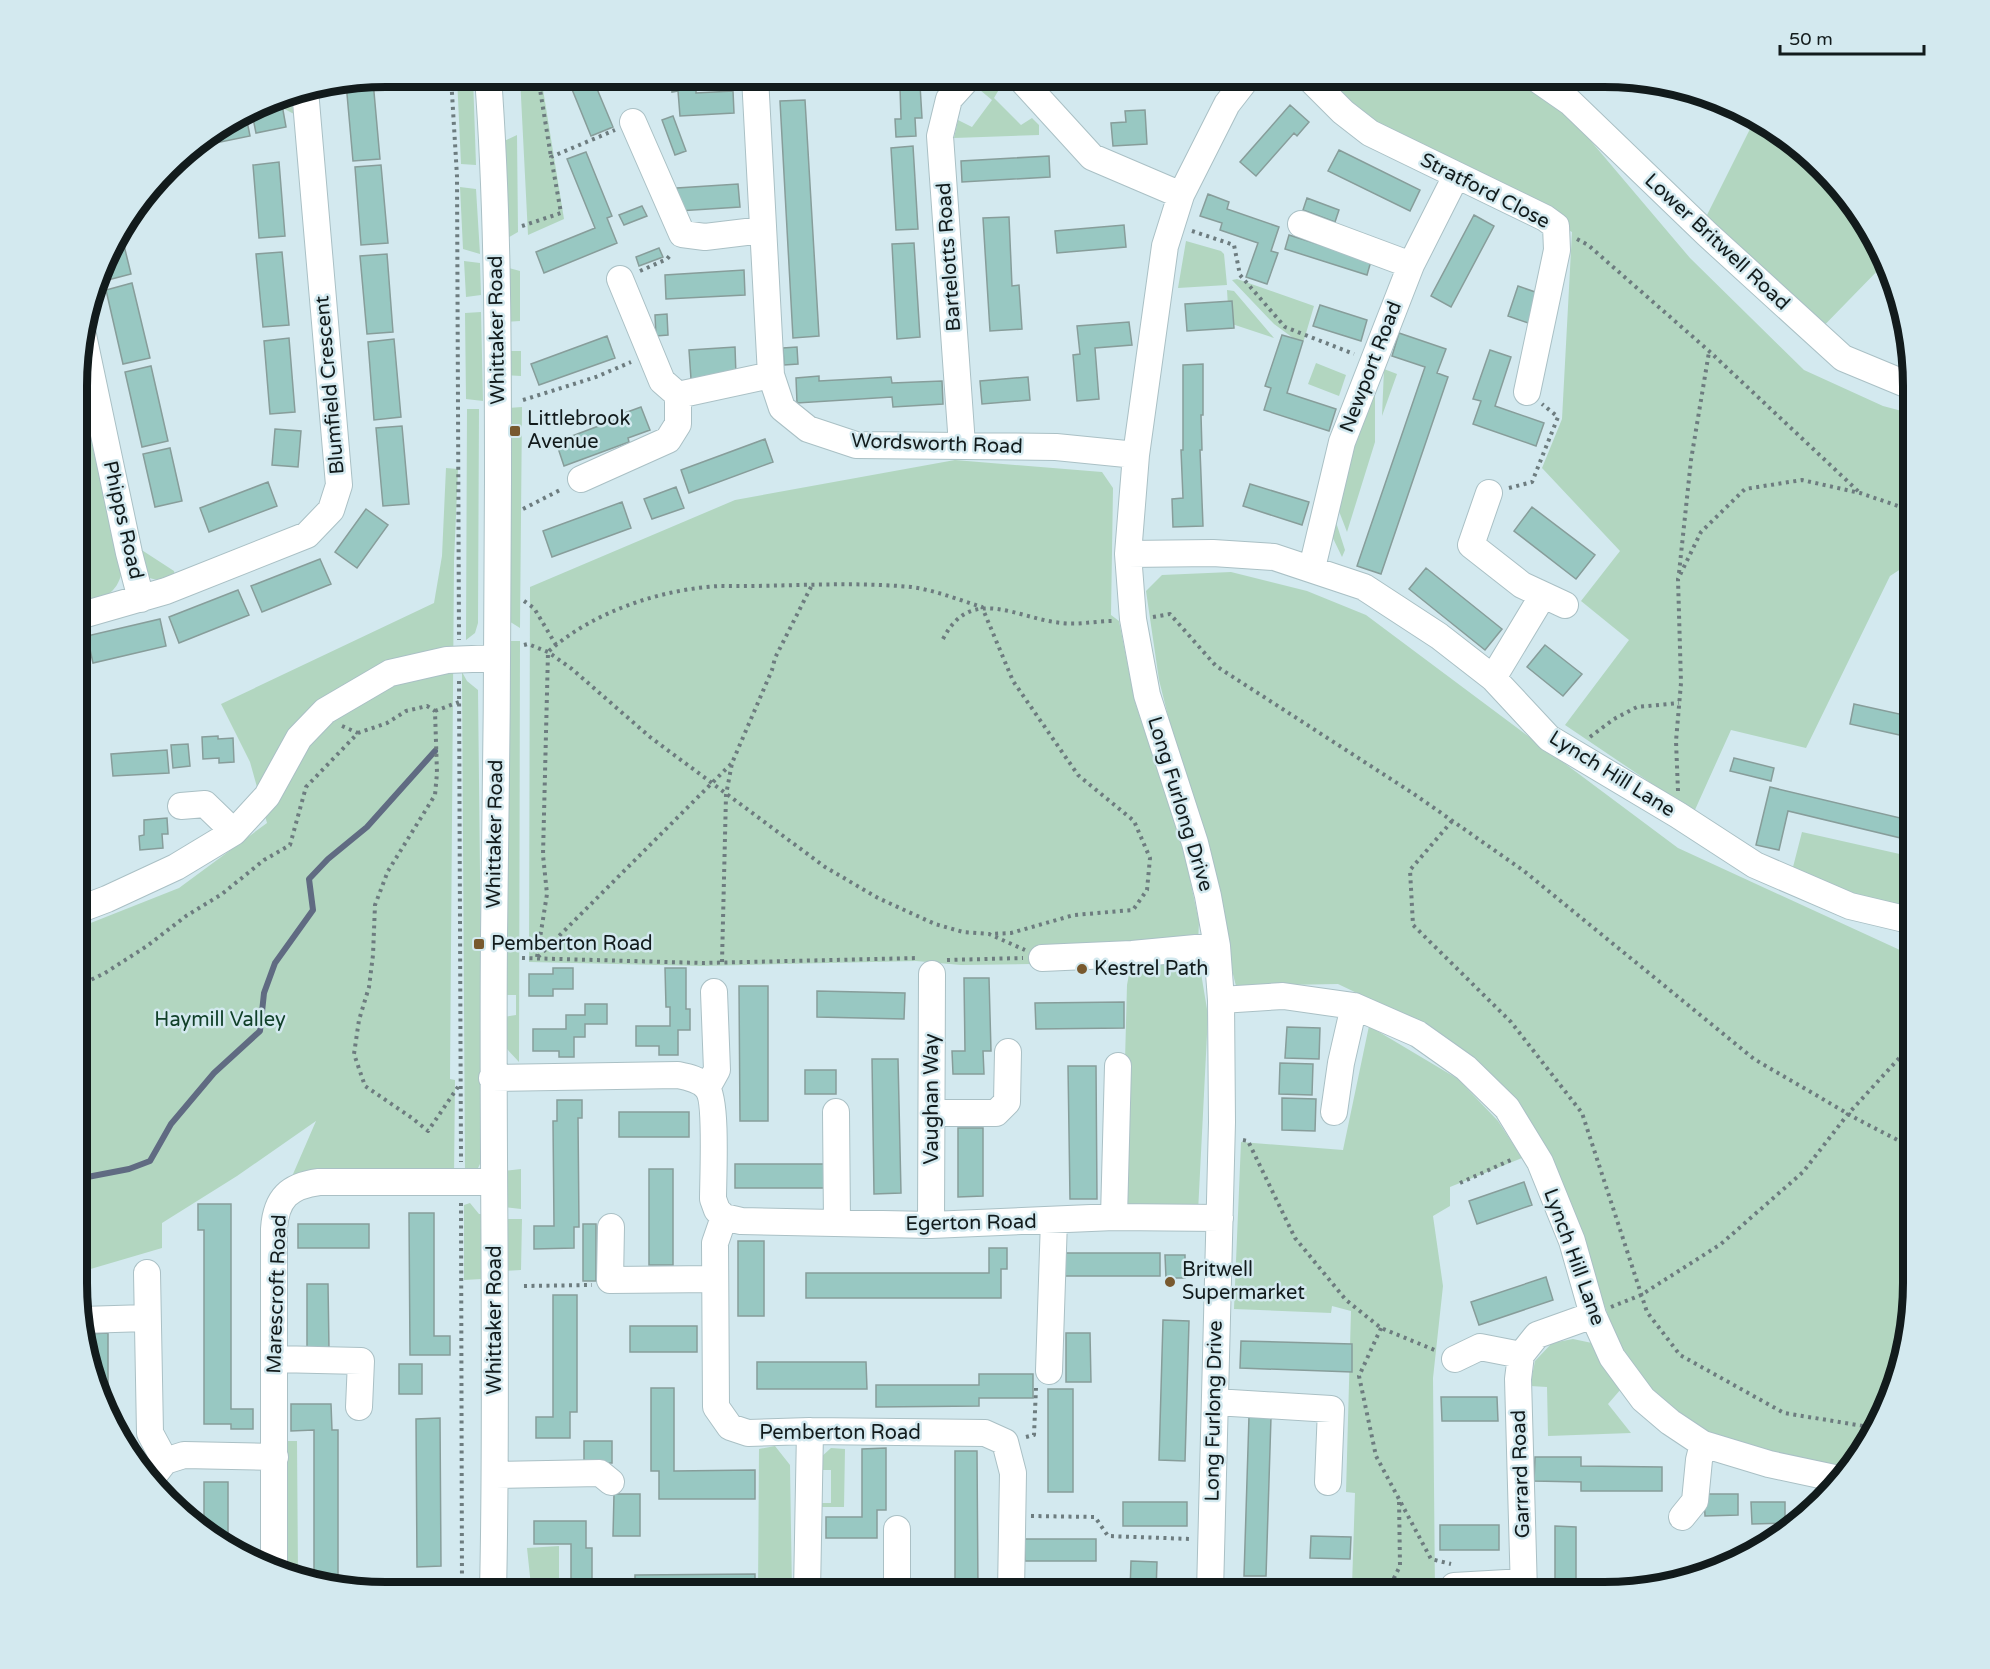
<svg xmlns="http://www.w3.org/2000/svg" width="1990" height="1669" viewBox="0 0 1990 1669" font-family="'Varela Round',sans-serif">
<rect width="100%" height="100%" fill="#d3e9ef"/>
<path fill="#b2d6c0" d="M457,77H473L476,165L461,164Z
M520,77H541L564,219L528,235Z
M1316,77H1514L1562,107L1690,258L1804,370L1883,406L1913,414V561L1890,576L1806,748L1731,730L1694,812L1565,725L1629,640L1581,601L1620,551L1542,468L1562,419L1572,232L1368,126Z
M982,86H1001L994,98L1021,125L1032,118L1039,125V135L954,138L958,120L972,127L992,100L980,90Z
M285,93L290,99L294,114L271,102Z
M1754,121L1823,167L1886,262L1808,342L1699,231Z
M517,135L518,232L504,240L500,143Z
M460,187L476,189L480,254L463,249Z
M1186,241L1221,251L1224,254L1227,285L1178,288Z
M464,261L480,263L481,295L466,297Z
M505,267L520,271V321L505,322Z
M1237,279L1314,306L1304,340L1300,343L1274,324L1232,280Z
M1227,290L1234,291L1274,338L1229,323Z
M481,312L483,401L466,399L465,313Z
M505,351H521V376L506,375Z
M1316,363L1346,375L1339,396L1308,384Z
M1384,369L1397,374L1382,416Z
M1375,376V442L1347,532L1337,506Z
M79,385L121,575C115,597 99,599 79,603Z
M522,407L520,628L504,618L507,408Z
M467,409H479L478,623L475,633L466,640Z
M955,460L1102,472L1113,488L1111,615L1119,621L1135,702L1183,846L1199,922L1198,944L1031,964L961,965L916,961L702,966L529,962L530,587L735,500Z
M446,468L458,469L454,561L450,1079L455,1080L454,1178L290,1181L316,1121L237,1176L162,1223V1248L77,1273L78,928L179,888L267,823L250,762L221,704L434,603L442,556Z
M1334,516L1345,550L1342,557L1330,532Z
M134,545L174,571L175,577C163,581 155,581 143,575Z
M1231,572L1307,591L1366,615L1678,848L1913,956V1304L1882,1420L1842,1475L1696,1430L1631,1379L1552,1160L1426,1026L1338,984L1236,986L1159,680L1146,591L1162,575Z
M505,641H520L519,1062L506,1048L504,1017L516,1015V995H506Z
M462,672L467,681L478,690L482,1054L480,1164L474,1176L465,1170Z
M1802,832L1913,857V904C1875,907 1828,882 1793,867Z
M1198,955L1208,1015L1198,1212H1121L1127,985L1131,963Z
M1369,1026L1458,1079L1498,1121L1522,1158L1450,1187V1206L1433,1216L1443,1286L1433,1378L1435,1592H1241L1243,1582L1352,1586L1355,1493L1346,1492L1351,1311L1332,1306L1331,1313L1234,1309L1241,1142L1343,1150Z
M521,1169V1209L504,1207V1171Z
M470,1203L479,1214H483L482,1279L464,1280V1205Z
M505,1219H522L521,1270L505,1271Z
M1573,1339L1592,1343L1621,1389L1608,1404L1631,1433L1548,1436L1547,1387L1530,1386L1535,1361L1552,1343Z
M285,1441H297L298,1575L287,1573Z
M775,1446L790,1465L792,1592H758L759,1449Z
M831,1448L845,1449L844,1507H818L817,1503H831V1470H816L820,1458Z
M559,1546V1592H536L531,1586L527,1548Z"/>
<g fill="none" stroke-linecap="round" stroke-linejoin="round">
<path stroke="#606b82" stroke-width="6" d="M77,1179L129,1169L150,1161L171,1124L214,1073L260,1031L264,993L275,963L313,910L309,879L328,859L367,827L435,751"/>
</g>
<path fill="#98c8c2" stroke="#879d9a" stroke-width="1.5" d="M567,77H592L613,127L591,136Z
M671,77H696V93L733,91L734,113L680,116L678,91L672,92Z
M906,77H927V85H920L922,118H915L916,136L896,137L895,119H901L900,87L907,86Z
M373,81L380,159L353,161L346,83Z
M281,99L286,127L256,133L252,113L272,101Z
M805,100L819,336L793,338L780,101Z
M1290,105L1309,122L1297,136L1294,133L1256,176L1240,162Z
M1145,110L1147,144L1113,146L1111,123L1126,122L1125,111Z
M246,116L250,136L191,148Z
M673,116L686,151L675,155L662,120Z
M913,146L918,229L896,230L891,148Z
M1339,150L1420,190L1410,211L1328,171Z
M586,152L612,216L607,218L617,243L544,273L536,252L595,228L567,159Z
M1049,156L1050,177L962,182L961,161Z
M279,162L285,236L259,238L253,165Z
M381,165L388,243L361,245L355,167Z
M738,184L740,207L678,211L677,188Z
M1208,194L1229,202L1227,209L1279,227L1271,251L1278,253L1267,284L1246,277L1258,243L1220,230L1222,223L1200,216Z
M1307,198L1339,210L1335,222L1303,210Z
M642,206L647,216L624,225L619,215Z
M1474,215L1494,226L1451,307L1431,296Z
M1009,217L1012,286L1019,285L1022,329L990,331L983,218Z
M1124,225L1126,247L1057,253L1055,231Z
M120,229L131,274L104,281L103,275Z
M1289,235L1371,261L1367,275L1285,249Z
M914,243L920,337L897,339L892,244Z
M659,248L663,257L639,266L636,257Z
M282,252L289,325L263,327L256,254Z
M387,254L393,332L367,334L360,256Z
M744,270L745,295L666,299L665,275Z
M132,283L150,358L123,364L106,290Z
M1518,286L1541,294L1531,324L1508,316Z
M1232,301L1234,328L1187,331L1185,304Z
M1320,305L1367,320L1361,341L1313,326Z
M667,314L668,335L656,336L655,315Z
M1129,322L1132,345L1095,348L1099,399L1077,401L1073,355L1080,354L1077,326Z
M1399,333L1446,349L1437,373L1448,377L1381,574L1357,566L1425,367L1392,356Z
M1282,335L1303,341L1287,393L1336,409L1329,431L1264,410L1271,388L1265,386Z
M607,336L615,358L539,385L531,364Z
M289,338L295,412L270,414L264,341Z
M394,339L401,417L374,420L368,342Z
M735,347L736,376L691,379L689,350Z
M797,347L798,364L784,365L783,348Z
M1490,350L1511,357L1495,406L1544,423L1536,446L1473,424L1481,401L1473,399Z
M1203,364V415H1201L1202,450H1200L1203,526L1173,527L1172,499L1183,498L1181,450H1183V365Z
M151,366L168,441L142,447L125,372Z
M819,376V381L891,377L892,383L942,381L943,404L893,407L892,397L797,403L796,378Z
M1028,377L1030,400L982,404L980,381Z
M641,407L650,430L628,438L629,442L564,466L556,442L620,418L619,415Z
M402,426L409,504L383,506L376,428Z
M275,429L301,431L298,467L272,465Z
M765,439L773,462L689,493L681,470Z
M170,448L182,501L155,507L143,454Z
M268,482L277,506L209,532L200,508Z
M1250,484L1309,502L1302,525L1243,506Z
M676,487L684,508L652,519L644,499Z
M622,502L631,528L552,557L543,531Z
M1532,507L1595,555L1576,579L1514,531Z
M366,509L388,525L357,568L335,552Z
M320,559L331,584L262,612L251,586Z
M1426,568L1502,629L1485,650L1409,589Z
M238,590L249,615L179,643L169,617Z
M160,619L166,646L93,663L87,636Z
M1913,625V676L1903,674Z
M1545,645L1582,674L1563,696L1527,667Z
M1854,704L1913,717V738L1850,724Z
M218,736V739L233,738L234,762L219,763V758L203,759L202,737Z
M188,744L190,766L173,768L171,745Z
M167,750L169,773L113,776L111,754Z
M78,752H81L83,783H78Z
M1734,758L1774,768L1771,781L1730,771Z
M1770,787L1913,821V841L1788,811L1779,850L1756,845Z
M78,809H80L82,840H78Z
M167,818L168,834H162L163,848L140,850L139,836L144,835V820Z
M553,968H573V989H553V996H529V974H553Z
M665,968H686V1009H690V1030H678V1055H659V1046H636V1026H670V1007H666Z
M964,978H989L991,1051H983L984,1074H953L952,1051H965Z
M739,986H768V1121H740Z
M817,991L905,993L904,1019L817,1017Z
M1124,1002V1028L1036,1029L1035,1003Z
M585,1004H607V1024H585V1037H574V1057H559V1051H533V1029H566V1015H585Z
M1287,1027L1320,1028L1319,1059L1285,1058Z
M872,1059H898L901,1193L874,1194Z
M1280,1063L1313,1064L1312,1095L1279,1094Z
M1068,1066H1096L1097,1199H1070Z
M805,1070H836V1094H805Z
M1282,1098L1316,1099L1315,1131L1282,1130Z
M557,1100H582V1118H578L579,1227H574V1248L534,1249V1226H554L553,1121H557Z
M619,1112H689V1137H619Z
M958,1128H983V1196L958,1197Z
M735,1164H828V1188H735Z
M649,1169H673V1265H649Z
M1524,1182L1532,1205L1477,1224L1469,1201Z
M198,1204H231V1409H253V1429H231V1424H204V1230H198Z
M409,1213H434V1336H450V1355H410Z
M298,1224H369V1248H298Z
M583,1224H596V1281H583Z
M738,1241H764V1316H738Z
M989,1248H1007V1269H1001V1298H806V1273H989Z
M1062,1253H1160V1276H1062Z
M1165,1255H1185V1278H1166Z
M1546,1277L1553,1300L1479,1325L1471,1302Z
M307,1284H328L329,1350L307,1351Z
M553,1295H577V1412H570V1438H536V1417H553Z
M1163,1320L1189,1321L1185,1461L1159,1460Z
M630,1326H697V1352H630Z
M108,1333V1417L85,1334Z
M1066,1333H1090L1091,1382H1066Z
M1241,1341L1352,1344V1372L1240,1368Z
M757,1362H866L867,1389H757Z
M399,1364H422V1394H399Z
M979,1374H1033V1398H979V1406L876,1407V1385H979Z
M651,1388H674V1471L755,1470V1499H659V1471H651Z
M1048,1389H1073V1492H1048Z
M1441,1397H1497L1498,1421H1442Z
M291,1404H331L332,1430H338V1581L314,1580V1430L291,1431Z
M1249,1416L1271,1417L1266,1576H1244Z
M440,1418L441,1566L417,1567L416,1419Z
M584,1441H612V1463H584Z
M886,1448V1510H877V1538H826V1517H862V1449Z
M955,1451H977L978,1592H955Z
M1535,1457H1581V1466L1662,1467V1491H1581V1482L1534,1481Z
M204,1482H228V1543L204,1527Z
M614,1494H640V1536H613Z
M1704,1494H1738V1515L1705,1516Z
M1123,1502H1187V1526H1123Z
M1751,1502H1785V1523L1752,1524Z
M1808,1511L1794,1521V1512Z
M534,1521H586V1548H592V1592H571V1544H534Z
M1440,1525H1499V1550H1440Z
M1555,1526L1576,1527V1591H1555Z
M1311,1536L1351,1537L1350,1559L1310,1558Z
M1024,1539H1096V1561H1025Z
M1131,1561L1157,1562L1156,1592H1130Z
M755,1574V1592H635V1575Z
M411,1580H434V1592H411Z
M829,1583H851V1592H829Z"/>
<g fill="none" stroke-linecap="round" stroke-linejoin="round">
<defs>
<path id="minor" d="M488,77C498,211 498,346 498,480C498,632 496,785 494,937C492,1155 498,1374 493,1592
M755,77L771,375L782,408L808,429L856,445L1056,447L1136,455
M1019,77L1092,157L1181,195
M1308,77L1343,112L1370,133L1545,218L1556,226L1557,250L1527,392
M1534,77L1570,102L1707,234L1843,358L1913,387
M633,122L682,234L705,237L763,230
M1301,224L1411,265
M620,279L662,381L678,395L771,375
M83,335L129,553L141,599
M962,445L940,136L949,99L969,77
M581,479L668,440L678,424V395
M1489,493L1471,545L1522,585L1565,605
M1128,554L1213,553L1274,557L1364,587L1439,636L1493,678L1549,738L1678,815L1755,865L1850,906L1913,921
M1312,568L1342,442L1411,265L1456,176
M79,616L166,591L307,535L331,510L339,485L305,90
M1493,678L1543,595
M181,806L205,804L234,832
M78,910L107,899L176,867L234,832L267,796L299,738L325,711L390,673L447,660L497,658
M1042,958L1132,954L1217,946
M1221,1000L1283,996L1354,1006L1418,1034L1466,1068L1507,1108L1540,1162L1572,1241L1593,1315L1612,1357L1643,1399L1670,1422L1703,1444L1769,1464L1839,1479
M492,1078L678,1075C688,1077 701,1080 707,1088C717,1100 713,1180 713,1199L717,1210L724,1217L715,1243L716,1407L730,1427L748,1433L810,1431L985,1433L1005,1442L1013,1473L1011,1592
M707,1088L717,1070L714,992
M836,1112L837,1223
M1334,1112L1341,1063L1354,1006
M932,1113H996L1007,1102L1008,1052
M724,1217L741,1221L931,1225L1114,1217L1220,1218
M1114,1217L1118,1066
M931,1225L932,974
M611,1227L610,1280L715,1279
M147,1273L150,1433L165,1461
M82,1320L147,1318
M1521,1355L1518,1379L1524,1592
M275,1359L361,1361L359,1407
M1455,1359L1480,1347L1521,1355L1537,1335L1593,1315
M1049,1371L1054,1220
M1215,1402L1331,1409L1328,1482
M496,1475L600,1473L611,1482
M151,1479L165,1461L184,1455L275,1457
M1682,1517L1695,1501L1699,1460L1703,1444
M274,1570V1229C276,1198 289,1186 319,1182H494
M1454,1586L1524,1582
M807,1592L810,1431
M897,1592V1529
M1210,1592L1222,1122L1221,1000L1217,946L1208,896L1195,843L1147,695L1133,619L1128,554L1136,455L1165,246L1181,195L1227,104L1248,77"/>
</defs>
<use href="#minor" stroke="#aac0c5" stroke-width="28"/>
<path stroke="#6d7c7f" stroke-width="4" stroke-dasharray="3 4.5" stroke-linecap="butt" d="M451,77L457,176L459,640
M538,77L551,157
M522,226L561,213L551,157L615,130
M1192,231L1234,245L1240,275L1285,327L1354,354
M1577,239L1588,245L1709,351L1859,492
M640,271L667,259L672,253
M523,400L596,377L631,362
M1509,488L1532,482L1558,417L1542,404
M523,509L562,489
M1679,573L1691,460L1709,352
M524,601L534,608L556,645
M1153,617L1170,614L1216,666L1414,794L1524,871L1754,1059L1857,1119L1913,1148
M943,639C971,584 1017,619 1062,623C1079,625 1096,621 1113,621
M524,645L528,644L548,652L572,669L650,737L825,867L878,898L935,924L963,932L989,934L1025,950
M459,681L461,1162
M435,711L459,702
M342,726L358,733
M1590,737L1614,719L1637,707L1679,703
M1678,791L1676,741L1681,683L1678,579L1701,532L1745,489L1802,480L1860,493L1913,511
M1452,821L1410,870L1413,925L1511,1022L1582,1113L1647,1312L1680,1355L1784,1413L1876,1428
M537,957L547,894L543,855L548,652C592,612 661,589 720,586C783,587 847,581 911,587C935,590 959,600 982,607L1013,681L1078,775L1134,821L1150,858L1147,890L1133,910L1074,915L1011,933L989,934
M538,957L732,763
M522,958L703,963L918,958
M947,960L1023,958
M722,962L726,795L732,763L772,670L775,658L812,585
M78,986L105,973L147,946L186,916L222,894L264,860L290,845L306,787L358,733L387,723L406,711L427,706L435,711L437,773L435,795L388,871L375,905L373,955L369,987L359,1020L354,1054L365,1086L412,1118L428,1131L460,1084
M1243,1140L1248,1141L1295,1238L1346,1300L1381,1328L1437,1351
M1460,1183L1513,1159
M461,1203L462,1592
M524,1286L592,1285
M1611,1307L1641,1295L1721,1244L1803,1172L1848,1114L1913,1043
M1381,1328L1359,1376L1376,1456L1431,1559L1451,1564
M1026,1437L1034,1435L1036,1388
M1031,1516L1095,1517L1108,1536L1191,1539
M1232,1581L1325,1583
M1387,1592L1400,1566L1399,1499"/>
<use href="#minor" stroke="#fff" stroke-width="26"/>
</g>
<g fill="#78592e" stroke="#d3e9ef" stroke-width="2">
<rect x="509" y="425" width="12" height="12" rx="3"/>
<rect x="473" y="938" width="12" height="12" rx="3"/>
<circle cx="1082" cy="969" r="6"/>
<circle cx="1170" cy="1282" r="6"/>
</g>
<g text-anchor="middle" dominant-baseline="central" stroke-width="5" stroke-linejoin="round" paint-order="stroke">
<g font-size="20" fill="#121b1c" stroke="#d3e9ef">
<text transform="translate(1485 191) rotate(27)">Stratford Close</text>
<text transform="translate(1717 242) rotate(43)">Lower Britwell Road</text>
<text transform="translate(949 257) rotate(-94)">Bartelotts Road</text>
<text transform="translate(497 330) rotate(-91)">Whittaker Road</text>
<text transform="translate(1371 367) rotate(-69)">Newport Road</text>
<text transform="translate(330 385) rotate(-95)">Blumfield Crescent</text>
<text transform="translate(937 444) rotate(2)">Wordsworth Road</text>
<text transform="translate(123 520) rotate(77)">Phipps Road</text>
<text transform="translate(1612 774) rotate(32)">Lynch Hill Lane</text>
<text transform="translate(1180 804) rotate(73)">Long Furlong Drive</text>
<text transform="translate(495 834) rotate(-89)">Whittaker Road</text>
<text transform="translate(932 1099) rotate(-90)">Vaughan Way</text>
<text transform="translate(971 1223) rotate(-1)">Egerton Road</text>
<text transform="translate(1574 1257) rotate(70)">Lynch Hill Lane</text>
<text transform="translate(277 1294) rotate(-88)">Marescroft Road</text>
<text transform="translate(495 1320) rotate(-90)">Whittaker Road</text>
<text transform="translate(1214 1411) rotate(-89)">Long Furlong Drive</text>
<text x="840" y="1433">Pemberton Road</text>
<text transform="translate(1521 1474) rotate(-92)">Garrard Road</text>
</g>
<g font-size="20" fill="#121b1c" stroke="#d3e9ef" text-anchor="start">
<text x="527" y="419">Littlebrook<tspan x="527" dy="23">Avenue</tspan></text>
<text x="491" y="944">Pemberton Road</text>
<text x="1094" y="969">Kestrel Path</text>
<text x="1182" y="1270">Britwell<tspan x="1182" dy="23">Supermarket</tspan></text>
</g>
<g font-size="20" fill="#114029" stroke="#d3e9ef">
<text x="220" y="1020">Haymill Valley</text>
</g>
</g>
<path d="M0 0H1990V1669H0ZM386 87H1604A299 299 0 0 1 1903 386V1283A299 299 0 0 1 1604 1582H386A299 299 0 0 1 87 1283V386A299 299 0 0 1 386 87Z" fill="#d3e9ef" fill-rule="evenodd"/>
<path fill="none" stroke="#121b1c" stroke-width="8" d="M386 87H1604A299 299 0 0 1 1903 386V1283A299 299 0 0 1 1604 1582H386A299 299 0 0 1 87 1283V386A299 299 0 0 1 386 87Z"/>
<path d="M1780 45v9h144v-9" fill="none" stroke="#121b1c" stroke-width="3"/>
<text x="1789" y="45" font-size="18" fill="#121b1c" stroke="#d3e9ef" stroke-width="4.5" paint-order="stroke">50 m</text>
</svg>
